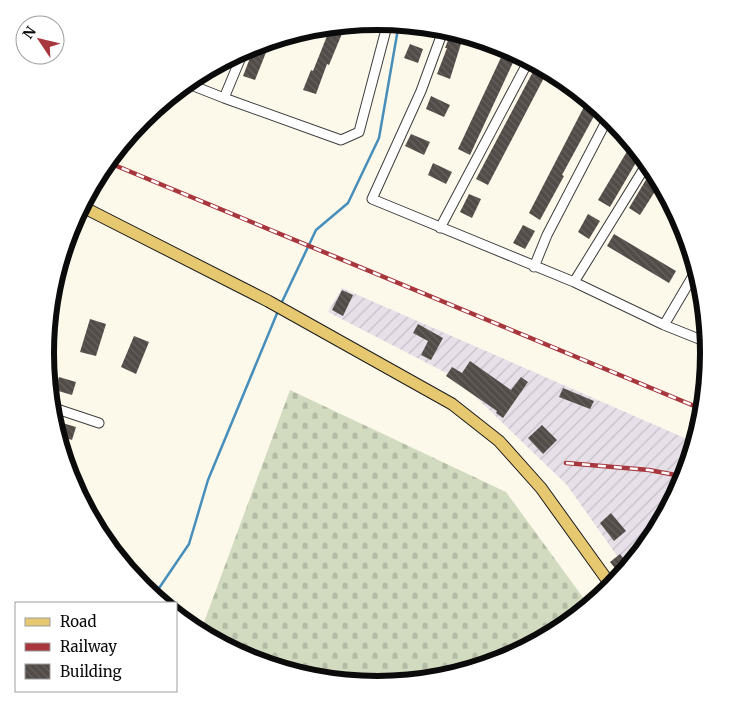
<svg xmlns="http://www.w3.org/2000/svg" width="755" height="707" viewBox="0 0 755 707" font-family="Merriweather,serif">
<defs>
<pattern id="industrial-furrows" width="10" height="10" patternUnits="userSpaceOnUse" patternTransform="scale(1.25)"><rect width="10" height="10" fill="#e7e0e9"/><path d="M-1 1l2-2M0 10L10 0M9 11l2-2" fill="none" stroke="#c5bfc6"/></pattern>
<pattern id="cemetery-stones" width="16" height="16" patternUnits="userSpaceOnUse" patternTransform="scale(1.25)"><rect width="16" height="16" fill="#d2dbc0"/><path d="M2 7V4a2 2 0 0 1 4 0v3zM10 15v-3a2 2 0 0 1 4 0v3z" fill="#b3bba4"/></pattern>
<pattern id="building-back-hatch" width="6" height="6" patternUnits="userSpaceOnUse" patternTransform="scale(1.25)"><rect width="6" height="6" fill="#524c48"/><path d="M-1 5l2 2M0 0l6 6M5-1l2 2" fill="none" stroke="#66615e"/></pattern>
</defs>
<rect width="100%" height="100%" fill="#fcf9eb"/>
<path fill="url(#industrial-furrows)" d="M342,288L696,443L684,481L654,538L627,570L567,485L456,378L328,312Z"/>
<path fill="url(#cemetery-stones)" d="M290,390L506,492L590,607L562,630L504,661L442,679L378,686L312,679L250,660L200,633Z"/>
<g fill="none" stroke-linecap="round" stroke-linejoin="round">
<path stroke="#478eba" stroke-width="2.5" d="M281,304L316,230L348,203L379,138L399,23
M153,597L189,544L208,480L278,311"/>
</g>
<path fill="url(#building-back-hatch)" d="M346,24L329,65L327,64L316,94L303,90L311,70L313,71L331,26Z
M452,30L464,34L450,79L437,74L447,48H445Z
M271,40L255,80L243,76L255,45Z
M410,44L423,49L418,63L404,58Z
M505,49L517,54L470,155L458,149Z
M536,66L547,72L488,185L476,179Z
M431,96L450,105L444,117L426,109Z
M588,99L599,107L562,175L564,176L540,220L529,213Z
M411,134L430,142L424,155L405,146Z
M632,143L641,154L610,207L598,200Z
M433,163L452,172L446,184L428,175Z
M653,168L661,182L640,215L629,208Z
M469,194L481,199L472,218L460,212Z
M588,214L600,221L589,239L578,232Z
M523,225L535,231L525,249L513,243Z
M614,234L676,271L669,283L607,246Z
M342,290L353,295L343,316L332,310Z
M90,319L106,324L96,356L80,352Z
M418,324L443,338L431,360L421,355L428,341L413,333Z
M134,336L149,342L136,374L121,367Z
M470,361L511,390L521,377L528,382L503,418L496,413L497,411L446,376L452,367L462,373Z
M59,377L76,382L72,395L55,390Z
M563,388L594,401L590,409L559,397Z
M52,420L76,427L72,440L57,435Z
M542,425L557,440L543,454L528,438Z
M611,513L626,531L614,541L600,523Z
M620,554L630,567L622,577L610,562Z"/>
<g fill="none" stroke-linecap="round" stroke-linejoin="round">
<defs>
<path id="minor" d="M444,28L421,91L372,199L574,282L664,325L709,343
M186,83L224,98L341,140L359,132L388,22
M224,98L244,50
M440,228L529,60
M534,267L547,235L609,116
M574,282L648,162
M664,325L697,269
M51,407L99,423"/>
<path id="major" d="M81,206L268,301L452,404L499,441L541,488L613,588"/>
</defs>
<use href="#minor" stroke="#3e3e3e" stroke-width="11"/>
<use href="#major" stroke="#1c1c1c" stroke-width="13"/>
<use href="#minor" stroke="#fff" stroke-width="9"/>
<use href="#major" stroke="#e6c871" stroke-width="11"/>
<defs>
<path id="rail" d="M107,162L704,410
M566,463L649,470L686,477"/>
</defs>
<use href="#rail" stroke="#a7363d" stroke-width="4.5"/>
<use href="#rail" stroke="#fff" stroke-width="2.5" stroke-dasharray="8" stroke-linecap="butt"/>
</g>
<path d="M0 0H755V707H0ZM54 353a323 323 0 1 1 646 0a323 323 0 1 1-646 0Z" fill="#fff" fill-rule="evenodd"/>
<path fill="none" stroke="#0b0b0b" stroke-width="6" d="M54 353a323 323 0 1 1 646 0a323 323 0 1 1-646 0Z"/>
<rect x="15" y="602" width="162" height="90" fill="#ffffff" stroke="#9d9d9d"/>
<rect x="25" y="618" width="25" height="8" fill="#e6c871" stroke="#9d9d9d"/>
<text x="60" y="627" font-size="15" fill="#0b0b0b">Road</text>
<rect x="25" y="643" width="25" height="8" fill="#a7363d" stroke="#9d9d9d"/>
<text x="60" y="652" font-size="15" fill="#0b0b0b">Railway</text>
<rect x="25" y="664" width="25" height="15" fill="url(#building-back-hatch)" stroke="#9d9d9d"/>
<text x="60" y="677" font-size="15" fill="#0b0b0b">Building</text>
<g transform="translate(40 40) rotate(305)"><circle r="24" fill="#ffffff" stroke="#9d9d9d"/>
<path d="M0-4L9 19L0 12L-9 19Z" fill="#a7363d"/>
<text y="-8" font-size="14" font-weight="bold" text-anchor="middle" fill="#0b0b0b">N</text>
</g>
</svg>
